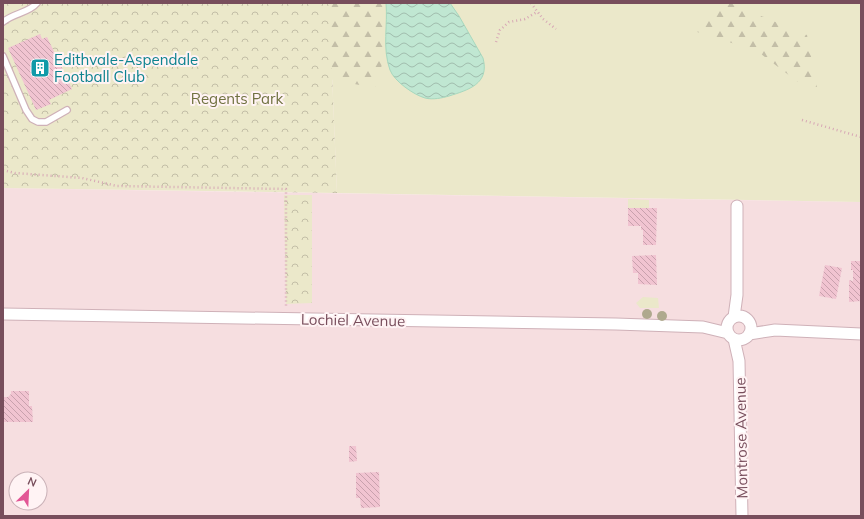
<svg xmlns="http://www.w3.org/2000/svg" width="864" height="519" viewBox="0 0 864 519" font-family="Mulish,sans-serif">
<defs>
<pattern id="forest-firs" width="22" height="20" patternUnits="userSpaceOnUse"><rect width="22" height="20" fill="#ebe8ca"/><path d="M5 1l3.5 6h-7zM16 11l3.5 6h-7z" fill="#c3bea7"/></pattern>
<pattern id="park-crowns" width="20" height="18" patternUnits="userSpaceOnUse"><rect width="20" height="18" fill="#ebe8ca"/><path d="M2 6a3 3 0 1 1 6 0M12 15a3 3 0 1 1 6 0" fill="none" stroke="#c3bea7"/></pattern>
<pattern id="water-waves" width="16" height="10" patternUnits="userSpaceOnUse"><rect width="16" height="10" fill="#c0e7d2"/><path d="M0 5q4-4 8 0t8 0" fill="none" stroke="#a1bdae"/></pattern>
<pattern id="building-back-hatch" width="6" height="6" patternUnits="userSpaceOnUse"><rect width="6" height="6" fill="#f1c4d1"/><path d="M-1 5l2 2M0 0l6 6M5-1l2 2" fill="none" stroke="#c8a1ad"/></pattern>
</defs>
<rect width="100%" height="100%" fill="#fceced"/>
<path fill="#f6dee0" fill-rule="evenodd" d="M3,188L861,202V516H3ZM16,479H40V503H16Z"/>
<path fill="#ebe8ca" d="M329,3H861V202L337,193Z
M628,199L649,200V208H628Z
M643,297L658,298L659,308H640L636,303Z"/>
<path fill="url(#forest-firs)" d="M308,3H388L386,51L375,88L293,72Z
M722,3H730L807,35L819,98L757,51L694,31Z"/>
<path fill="url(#park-crowns)" d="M3,3H329L337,193L3,188Z
M284,195H312V303L286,304Z"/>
<path fill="url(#water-waves)" stroke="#a7d8be" d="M386,3H450L459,16L483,58C490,84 468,90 449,96C442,98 433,100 425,98C414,95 394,81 390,70C382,48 388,25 386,3Z"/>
<path fill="url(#building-back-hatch)" d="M40,34L42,39L47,37L72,89L49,100L51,104L36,110L8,48Z
M628,208H657L656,245H643V230H641V226H628Z
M656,255L657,285L638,284V273H633L632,256Z
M851,261H861V301L849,302V280L853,281V270H851Z
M825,265L842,268L836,299L819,296Z
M11,391H29V406H32L33,422H4L3,397H8L11,394Z
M349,446H356L357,461L349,462Z
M379,472L380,507L361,508L360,498H356V473Z"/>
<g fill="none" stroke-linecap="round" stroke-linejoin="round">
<defs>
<path id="lane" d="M3,22C13,13 29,13 37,3
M3,56L26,110L32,119L38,122H46L67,110"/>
<path id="street" d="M3,314L616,324L703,327L728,333
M727 328a12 12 0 1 1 24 0a12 12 0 1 1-24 0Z
M734,317L737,295V206
M749,334L775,330L861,334
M734,339L739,361L742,516"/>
</defs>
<use href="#lane" stroke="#cfb1b8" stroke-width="8"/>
<use href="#street" stroke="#cfb1b8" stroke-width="13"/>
<path stroke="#d7a7b5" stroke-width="2.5" stroke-dasharray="1 3" stroke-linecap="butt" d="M531,3L543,19L556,29
M496,42L500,30L509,22L525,19L537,12
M802,120L861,137
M3,170L15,173L82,178L117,186L286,189V307"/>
<use href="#lane" stroke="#fff" stroke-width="5.5"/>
<use href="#street" stroke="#fff" stroke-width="11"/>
</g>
<g fill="#afa98e">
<circle cx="647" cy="314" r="5"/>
<circle cx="662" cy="316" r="5"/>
</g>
<defs>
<symbol id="building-square" viewBox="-11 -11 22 22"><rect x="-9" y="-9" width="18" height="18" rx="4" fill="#0f9aa8" stroke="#fff3f4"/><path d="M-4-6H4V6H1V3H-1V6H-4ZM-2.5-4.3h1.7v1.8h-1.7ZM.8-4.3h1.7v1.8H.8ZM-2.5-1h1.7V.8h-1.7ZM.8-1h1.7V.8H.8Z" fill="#fff"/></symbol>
</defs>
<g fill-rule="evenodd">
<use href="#building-square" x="29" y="57" width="22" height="22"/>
</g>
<g text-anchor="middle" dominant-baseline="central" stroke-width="4" stroke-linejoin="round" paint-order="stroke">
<g font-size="15" fill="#0d838f" stroke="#fff3f4" text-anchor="start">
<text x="54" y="59">Edithvale-Aspendale<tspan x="54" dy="17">Football Club</tspan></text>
</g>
<g font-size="15" fill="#707240" stroke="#fff3f4">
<text x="237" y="98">Regents Park</text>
</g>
<g font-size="15" fill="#784e5c" stroke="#fff3f4">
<text transform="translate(353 320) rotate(1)">Lochiel Avenue</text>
<text transform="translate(741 438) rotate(-91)">Montrose Avenue</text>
</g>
</g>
<rect width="864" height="519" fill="none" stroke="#784e5c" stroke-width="8"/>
<g transform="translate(28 491) rotate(24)"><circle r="19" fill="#fff3f4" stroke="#c9b1b7"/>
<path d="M0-3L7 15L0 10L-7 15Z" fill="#e25695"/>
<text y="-6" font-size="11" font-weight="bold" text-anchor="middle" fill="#784e5c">N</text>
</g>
</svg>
